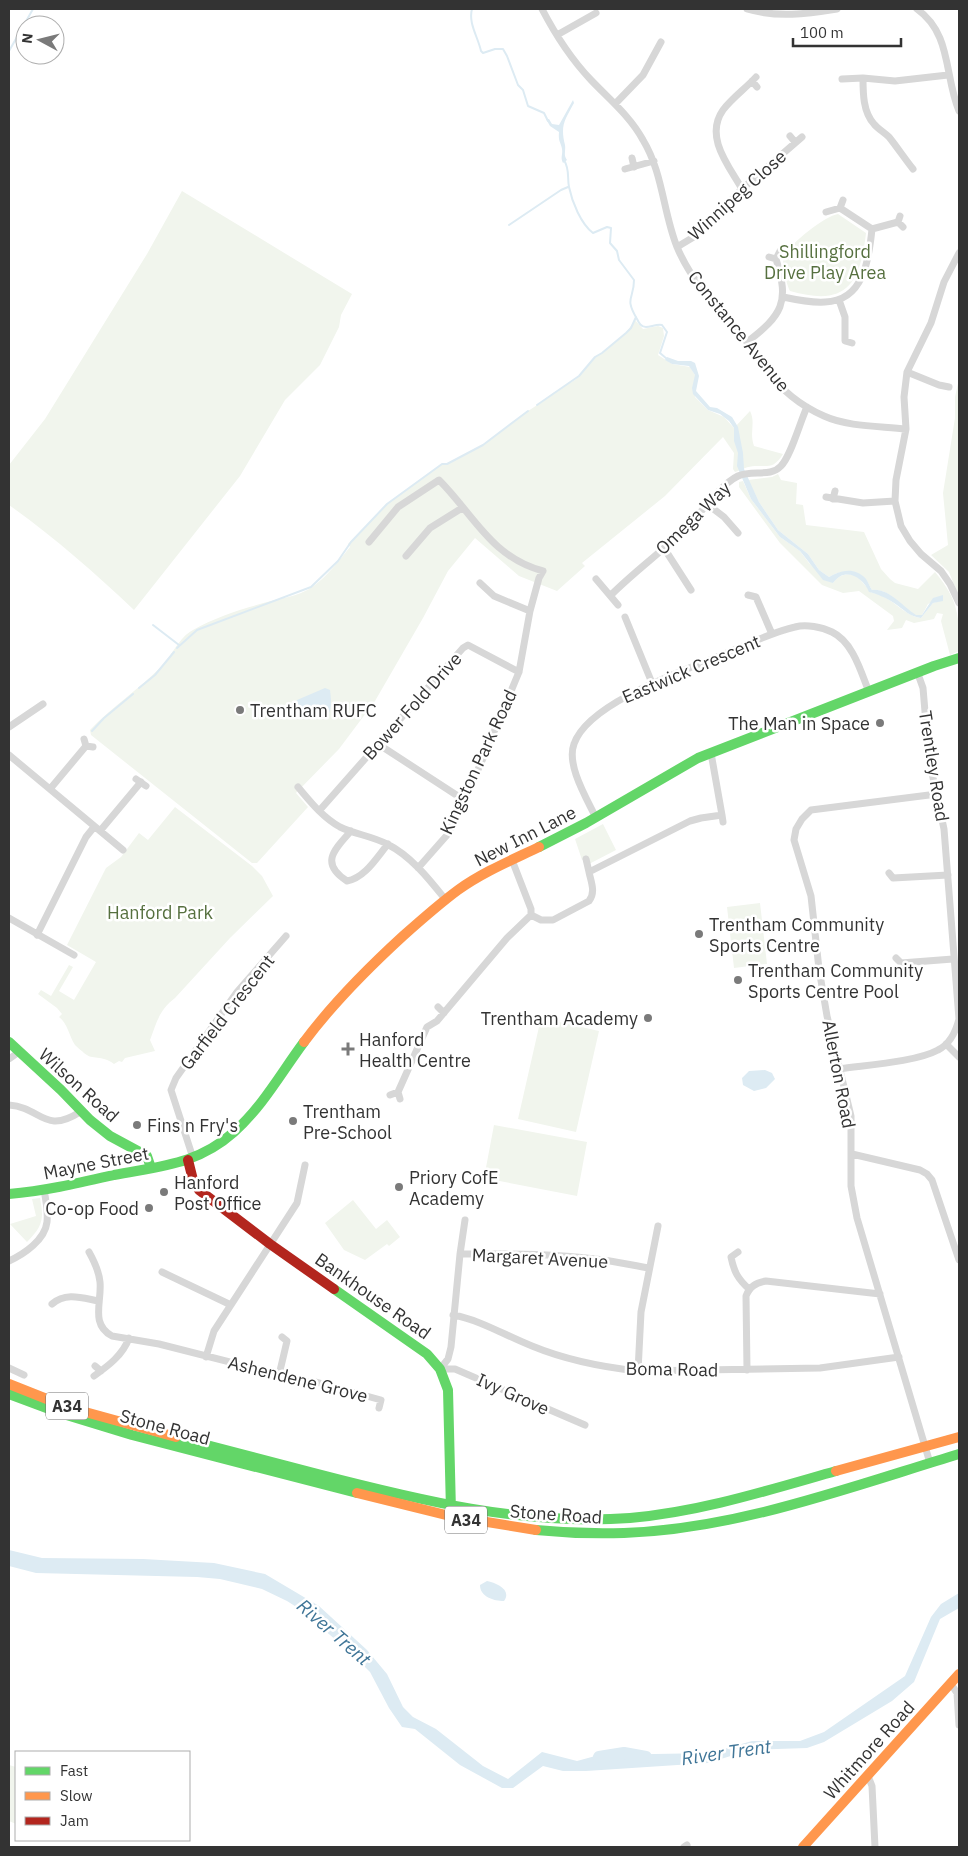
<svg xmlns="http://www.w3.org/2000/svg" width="968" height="1856" viewBox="0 0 968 1856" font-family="'IBM Plex Sans',sans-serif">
<rect width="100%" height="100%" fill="#fff"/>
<path fill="#f1f5ed" d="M182,191L352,294L341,315L339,327L320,365L285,400L240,476L134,610C94,572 54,537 9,505V465L45,419L147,254Z
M838,214L866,233C860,285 846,307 790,291C787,286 781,263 784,257C788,245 825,216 838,214Z
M635,320L643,329L658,326L663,328L664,336L658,355L672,364L690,367L695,375V397L708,410L724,417L734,428L750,411C756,423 749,432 754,446L783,454C774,468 770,466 755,466C748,466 741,470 735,472L733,469L734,453L723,437L665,496L582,563L585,566L557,591L519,576L475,538L448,571L423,618L375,701L339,749L296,793L308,807L257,863H252L91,735L90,730C112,707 139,689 161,667C172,656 179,637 193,630C217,616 245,608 271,601C281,598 292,597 301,593C321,585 337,563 350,547L348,544L387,504L442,464H447L483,445L528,411L548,398L553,393L575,380L595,357L602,353L626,333Z
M959,379V597L949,572L931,555L948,545L943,493L955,418V397Z
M778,474L781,480L797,483L796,504L803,505L806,525L864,532L881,569L890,579L895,583L918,589L935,572C959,601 959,615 959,651L950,655L941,621L943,614L937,613L934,619L914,623L906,620L902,628L887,630L894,621L893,616L859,591L843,593L822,585L780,543L739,487V482L743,481L751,499L780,537L800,551L809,563L833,583C839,575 846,573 856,575L872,593C888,593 905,617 921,618L933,603L943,600V596L928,604L922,615L918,616C902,610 891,588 872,590C870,587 868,582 866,580C853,570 842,569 829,577L819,570L808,554L778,530L759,502L748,480L772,477Z
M175,807L252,866L262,876L273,896L230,938L175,998C159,1010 157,1022 150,1040L155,1051L125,1058L122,1062L119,1061L114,1064C101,1054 93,1061 84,1053C82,1051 78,1048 75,1045C69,1036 68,1024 59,1017L62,1014L57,1008L38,994L41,990L51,996L69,965L73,967L59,991L74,1000L96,962L67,945L106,868L121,857L139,833L148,840Z
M603,824L616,850L589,864L587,858L582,860L575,839Z
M760,903L767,964L734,968L727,907Z
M541,1018L599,1031L576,1132L518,1119Z
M494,1125L587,1142L577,1196L484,1178Z
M40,1198C44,1219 43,1226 27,1242L10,1224L36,1216L32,1199Z
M353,1200L376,1229L387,1220L400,1237L389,1246L387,1244L365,1260L344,1250L325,1223Z
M9,1765L16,1767V1824L9,1821Z"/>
<path fill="#ddebf3" d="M573,100L574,103C565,120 560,125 565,145C566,151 563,155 567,160L563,163C560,157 563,155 562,149C561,142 558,142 559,132L550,126L546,119H549L552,124L559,125Z
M667,357L678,361H691L695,363L699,376L696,391L710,407L717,408L732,417L738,427L743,453L744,469L759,502L778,530L808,554L819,570L829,577C841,570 855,567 866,579C868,582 870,587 872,590C889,588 903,607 916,615H922L933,598L943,595V601L933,603L921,618C910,617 903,609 894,603C887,598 877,594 869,592C863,577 845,566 833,583L823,580L800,551L780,537L751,499L737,466L738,453L734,441V428L729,421L720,414L708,410L693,394L692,388L695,375L689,366L672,364L665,360Z
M325,688L330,690C331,699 333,712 325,718L289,711L297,700Z
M765,1070L772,1073L775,1079L766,1088L754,1091L743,1085L742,1078L749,1071Z
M9,1550L42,1558L143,1559L214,1563L265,1574L319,1606L367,1650L387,1674L403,1707L413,1717L436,1729L483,1766L508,1779L542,1752L577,1761L599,1755L710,1753L752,1741H800L824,1732L905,1676L931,1617L941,1604L959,1593V1608L940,1619L914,1682L892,1701L824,1742L807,1748L750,1750L708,1763L586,1771H563L543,1766L513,1788H502L460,1765L415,1729L402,1727L389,1708L370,1672L349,1651L298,1608L287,1601L262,1589L220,1579L197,1577L36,1573L9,1566Z
M487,1581C497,1583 512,1590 504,1601C494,1601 480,1597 480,1585Z"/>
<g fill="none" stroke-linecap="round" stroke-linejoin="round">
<path stroke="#ddebf3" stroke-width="2" d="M472,9C468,23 478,37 481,51L483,53L495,49H503L507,56L518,85L523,90L528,106L544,113L548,121
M9,51L33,9
M564,160C570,170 567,177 569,187C572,202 581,224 593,233L607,227L611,228L610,243L617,251L619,260L634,280C634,300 624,297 637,319C639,323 641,327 646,327C651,327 656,324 662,325L667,332L660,353L667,359
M509,225L561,190L568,187
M537,405L579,376L595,357L602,353L626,333L631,328L636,317
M153,625L179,645
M177,648L197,630L311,587L338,561L351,542L387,504L442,464H447L483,445L528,411
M139,688L155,675L174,652
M92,731L104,718L133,694"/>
<path stroke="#ddebf3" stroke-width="12" d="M599,1757L624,1753L646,1757"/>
<path stroke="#d7d7d7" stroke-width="7" d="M542,9C555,34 571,59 591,80C609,99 630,116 643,140C663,173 663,212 677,247C693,285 721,311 746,341C754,350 759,360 766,369C781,390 801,406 824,416C848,427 880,426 906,429
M747,9C778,18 806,14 837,9
M917,9C952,34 944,75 959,111
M557,35L596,13
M863,78C863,93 863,112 874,124C878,129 884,132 889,137C897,147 905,159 913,169
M842,79L863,78L895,81L948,75
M752,81L757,87
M615,104L643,75L661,42
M790,136L795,142
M632,158L634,167
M625,169L654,161
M742,189C729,166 704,137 723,110C732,98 746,88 756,77
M840,208L843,200
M826,212L840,208L872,229L898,222L900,216
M898,222L903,227
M677,247L697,235L705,228L742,189L802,137
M959,253L944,282L931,323L907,372L904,397L906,429L896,480L895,501L901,526L910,541L921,554L941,571L950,584L959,603
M776,259L780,251
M783,297C797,300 811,303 825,302C864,301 869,259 872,229
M839,300L845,317V341L852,343
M747,342C782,315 790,303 776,259L769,257
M907,372L939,385L949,387
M826,497L863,503L895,501
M833,499L835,491
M707,504L724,517L738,533
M369,542L398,507L439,480C474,515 491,557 543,571L539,578L530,611L519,672L481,763L448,834L418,868
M664,548L691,590
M406,556L430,528L462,508
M596,579L618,605
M480,583L494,596L530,611
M611,595C635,571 663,551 687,527C702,512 720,485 738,476C752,469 770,478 781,466C791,456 800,422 807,407
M748,595L756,597L772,634
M625,617L652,683
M9,727L43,704
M84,739L86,746L93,747
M378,744L464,800
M9,755L123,850
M136,779L146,786
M298,787C310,801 322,817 340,827C354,834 372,836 387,844C411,856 429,879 445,899
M50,789L86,746
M319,811L463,648L468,645L519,672
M722,815L723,822
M596,818C587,799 566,765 574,744C588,702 688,669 727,653C749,644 772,632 795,627C806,624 822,627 832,632C853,642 861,672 869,692
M100,831L141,782
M351,831C335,849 319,863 347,881C365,878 377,857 388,844
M586,859L589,872
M889,873L893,878L948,875
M531,915L541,920H553L589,901C596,892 591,882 589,872L690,821L701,818L722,815L711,753
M9,918L74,955
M37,935L86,837L94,827
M896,958L901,963L953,959
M438,1007L444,1013
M946,1044L959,1057
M9,1059L19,1052
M839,1069C866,1065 916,1062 938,1050C950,1044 956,1031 959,1019L944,829L929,759L923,688L918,674
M390,1095L398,1092
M400,1099L398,1092L427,1027L437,1021L507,938L531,915V909L512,860
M9,1105C41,1107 44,1135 80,1112
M852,1154L920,1170L927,1174L932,1180L959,1260
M193,1158L171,1090L176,1078L237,992L286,936
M89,1252C94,1261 99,1271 100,1282C102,1302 90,1324 112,1336L159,1344L309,1382H316L381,1400L379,1408
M738,1252L731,1257C734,1272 738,1279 749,1289
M460,1254C505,1254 550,1253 595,1259C613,1261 631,1265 649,1268
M9,1261C24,1254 45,1240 47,1222C48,1212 46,1200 44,1190
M162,1272L231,1305
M52,1304C66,1292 82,1298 99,1301
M453,1315C481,1320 506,1336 532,1346C566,1360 601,1367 638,1371L820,1368L899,1357
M206,1357L214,1331L297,1203L305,1165
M95,1366L101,1371
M9,1368L24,1375
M440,1369H455L585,1425
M440,1369L448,1359L451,1347L460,1254L465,1220
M747,1370L746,1296C750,1286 756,1283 766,1281L880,1294
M638,1371L641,1312L658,1226
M279,1375L287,1341L282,1337
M94,1376C108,1366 123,1355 129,1338
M930,1463L857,1218L851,1186V1116L827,1016L819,969L811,896L794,840L796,829L802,819L811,810L937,794
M951,1684L957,1693L959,1725
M868,1776L872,1786L875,1847
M684,1847L687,1845"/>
<path stroke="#63d668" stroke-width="10" d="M539,847L586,823L698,758L934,666L959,658
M9,1042L61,1090L90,1120L110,1136L147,1156L151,1168
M9,1194C45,1191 79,1183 114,1175C160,1166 197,1165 234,1132C263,1106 281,1073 304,1042
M334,1289L427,1354L440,1369L448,1390L451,1511
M9,1394L60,1413L132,1435L357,1493
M176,1437C222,1449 268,1461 314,1473C418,1500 523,1526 630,1518C700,1512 769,1490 836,1471
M536,1530C566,1533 594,1534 624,1533C738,1529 850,1487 959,1454"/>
<path stroke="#ff974d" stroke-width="10" d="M304,1042C333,1003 367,969 403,936C421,920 439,904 458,890C483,872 512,860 539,847
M9,1384L67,1407L176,1437
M836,1471L959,1437
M357,1493L450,1516L536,1530
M803,1847L959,1674"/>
<path stroke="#b3261e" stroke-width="10" d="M188,1160L193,1180L199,1190L270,1244L334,1289"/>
</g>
<g fill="#7a7a7a" stroke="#fff" stroke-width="2">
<circle cx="240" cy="710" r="5"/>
<circle cx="880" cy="723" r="5"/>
<circle cx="699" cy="934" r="5"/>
<circle cx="738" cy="980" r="5"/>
<circle cx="648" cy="1018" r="5"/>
<path d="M345.5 1041.5h5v5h5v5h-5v5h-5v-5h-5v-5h5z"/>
<circle cx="293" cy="1121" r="5"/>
<circle cx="137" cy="1125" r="5"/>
<circle cx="399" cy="1187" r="5"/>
<circle cx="164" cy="1192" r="5"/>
<circle cx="149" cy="1208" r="5"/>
</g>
<g text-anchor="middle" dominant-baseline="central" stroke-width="5" stroke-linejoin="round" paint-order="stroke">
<g fill="#fff" stroke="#707070" stroke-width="1">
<rect x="46" y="1392.5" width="42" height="27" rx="4"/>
<rect x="445" y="1506.5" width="42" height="27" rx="4"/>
</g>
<g font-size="16" font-weight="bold" fill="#333">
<text x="67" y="1406">A34</text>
<text x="466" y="1520">A34</text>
</g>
<g font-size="18" fill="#333" stroke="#fff">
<text transform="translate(737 195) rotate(-42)">Winnipeg Close</text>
<text transform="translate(739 331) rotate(51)">Constance Avenue</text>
<text transform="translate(693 518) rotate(-44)">Omega Way</text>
<text transform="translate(691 669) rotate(-23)">Eastwick Crescent</text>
<text transform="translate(412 706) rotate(-48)">Bower Fold Drive</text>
<text transform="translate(478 762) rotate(-65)">Kingston Park Road</text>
<text transform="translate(934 766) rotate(81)">Trentley Road</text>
<text transform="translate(525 836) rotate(-27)">New Inn Lane</text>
<text transform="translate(227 1012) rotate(-52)">Garfield Crescent</text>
<text transform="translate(839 1074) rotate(79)">Allerton Road</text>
<text transform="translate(79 1085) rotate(42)">Wilson Road</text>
<text transform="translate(96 1163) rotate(-11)">Mayne Street</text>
<text transform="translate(540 1258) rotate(3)">Margaret Avenue</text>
<text transform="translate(373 1296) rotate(35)">Bankhouse Road</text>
<text transform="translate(672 1369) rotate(1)">Boma Road</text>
<text transform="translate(298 1379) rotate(14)">Ashendene Grove</text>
<text transform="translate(513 1394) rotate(24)">Ivy Grove</text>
<text transform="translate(165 1427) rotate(15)">Stone Road</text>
<text transform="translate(556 1514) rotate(4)">Stone Road</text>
<text transform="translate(869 1750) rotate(-48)">Whitmore Road</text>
</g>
<g font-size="18" fill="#56703f" stroke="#fff">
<text x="825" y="251">Shillingford<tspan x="825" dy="21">Drive Play Area</tspan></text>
<text x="160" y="912">Hanford Park</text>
</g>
<g font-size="18" fill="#333" stroke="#fff" text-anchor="start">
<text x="250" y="710">Trentham RUFC</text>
<text x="870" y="723" text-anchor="end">The Man in Space</text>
<text x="709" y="924">Trentham Community<tspan x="709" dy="21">Sports Centre</tspan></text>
<text x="748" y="970">Trentham Community<tspan x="748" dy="21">Sports Centre Pool</tspan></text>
<text x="638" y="1018" text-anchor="end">Trentham Academy</text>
<text x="359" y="1039">Hanford<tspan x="359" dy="21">Health Centre</tspan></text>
<text x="303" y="1111">Trentham<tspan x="303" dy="21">Pre-School</tspan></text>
<text x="147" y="1125">Fins n Fry's</text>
<text x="409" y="1177">Priory CofE<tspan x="409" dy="21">Academy</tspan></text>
<text x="174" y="1182">Hanford<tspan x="174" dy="21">Post Office</tspan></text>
<text x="139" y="1208" text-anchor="end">Co-op Food</text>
</g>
<g font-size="19" font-style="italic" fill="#3f7597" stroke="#fff">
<text transform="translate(334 1632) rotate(41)">River Trent</text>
<text transform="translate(726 1752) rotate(-8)">River Trent</text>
</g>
</g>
<rect width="968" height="1856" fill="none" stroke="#333333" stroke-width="20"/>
<rect x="15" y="1751" width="175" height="90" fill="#ffffff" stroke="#adadad"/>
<rect x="25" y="1767" width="25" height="8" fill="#63d668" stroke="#adadad"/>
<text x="60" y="1776" font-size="15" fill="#333333">Fast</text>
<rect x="25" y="1792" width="25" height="8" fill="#ff974d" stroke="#adadad"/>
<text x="60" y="1801" font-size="15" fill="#333333">Slow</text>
<rect x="25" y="1817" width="25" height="8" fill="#b3261e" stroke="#adadad"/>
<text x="60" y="1826" font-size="15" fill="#333333">Jam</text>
<g transform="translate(40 40) rotate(277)"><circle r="24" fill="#ffffff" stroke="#adadad"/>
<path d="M0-4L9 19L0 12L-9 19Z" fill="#7a7a7a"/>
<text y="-8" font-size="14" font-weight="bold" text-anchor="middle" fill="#333333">N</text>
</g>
<path d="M793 38v8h108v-8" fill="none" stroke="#333333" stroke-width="2.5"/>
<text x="800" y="38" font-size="15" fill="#333333" stroke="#ffffff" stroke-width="4" paint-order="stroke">100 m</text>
</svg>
